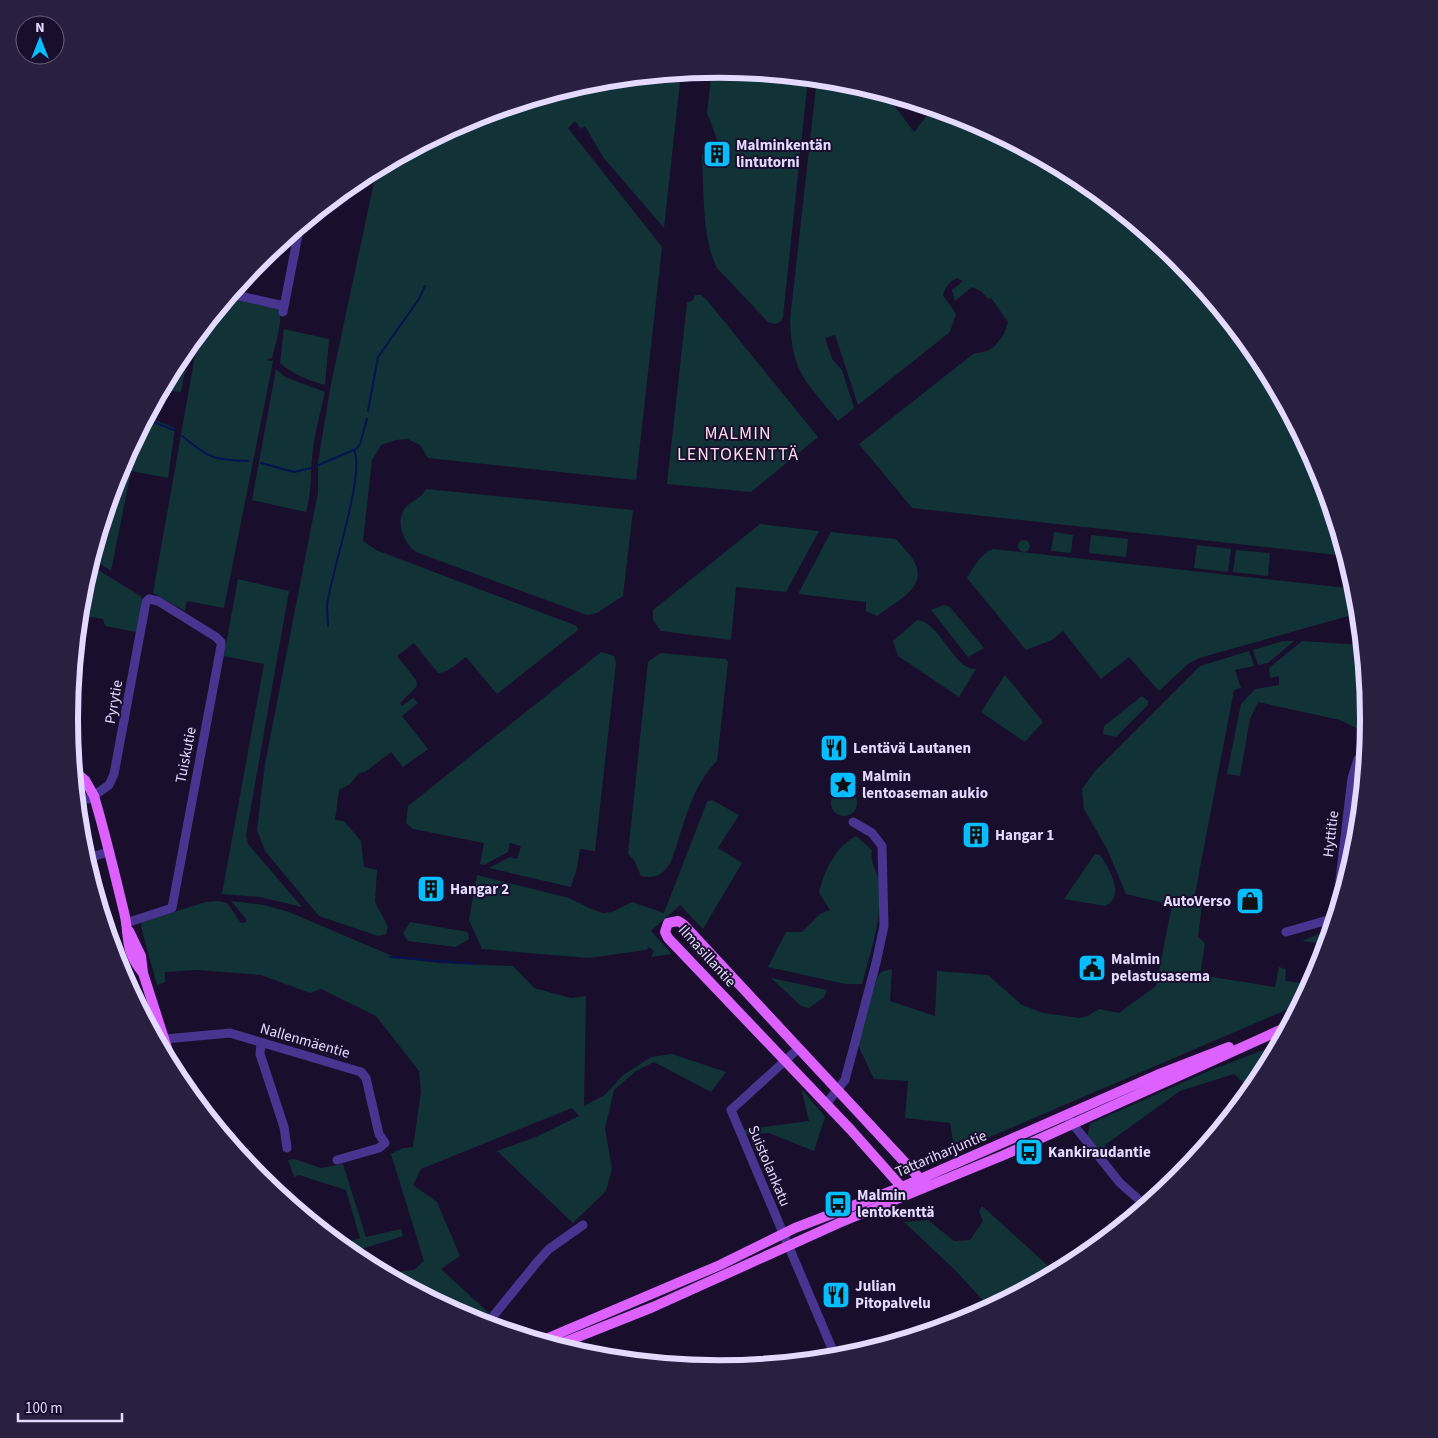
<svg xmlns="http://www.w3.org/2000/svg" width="1438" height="1438" viewBox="0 0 1438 1438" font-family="'Source Sans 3',sans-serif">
<rect width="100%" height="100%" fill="#190f2d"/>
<path fill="#113237" d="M712,69L808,78L783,317L781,321L776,324L768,322L718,269C702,243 704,189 702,158V155L718,157L722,152L707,113Z
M681,73L664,228L603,157L585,126L581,129L575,121L568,128L662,247L636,480L428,458L420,445L408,439L396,440L381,445L372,460L363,541L376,550L577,626L578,630L497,694L466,657C457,663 450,672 438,673L414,643L397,656L416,680L417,686L400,703L402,706L413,698L418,703L402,716L428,749L403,767L391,752L365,772L359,773L350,784L339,790L335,820L344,821L361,841L364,867L377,870L375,902L388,927L386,934L378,936L319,916L265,851L257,830L265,764L318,492V462L331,384L377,168L470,118L592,81Z
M817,78L846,81L904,99L894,105L914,132L928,114L925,105L968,118L1080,179L1179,259L1260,358L1320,470L1346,556L912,508L859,444L973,354L987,351L995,346L1004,334L1008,322L991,298L988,299L981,291L972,287L955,301L952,290L963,281L957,278C949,282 946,286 943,295L956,314L950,332L858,405L835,335L825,338L832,359L842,370L854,408L838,421C806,381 792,374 790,320Z
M695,295H701L706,299L818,437L751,492L667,484L687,303L693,300Z
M228,297L279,307C284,316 275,346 272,358L266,360L273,361L224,608L187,601L185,611L153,593L199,333Z
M284,329L329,339L325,385C308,380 294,375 280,363Z
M190,344L181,392L161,390L179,358Z
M276,369L285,377L325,392C320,414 314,435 312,458C310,478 312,491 306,512L252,500Z
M147,417L175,428L168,478L131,471L111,571L92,558L118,470Z
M426,489L633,510L623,596L597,613L587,615L416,552C404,543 394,521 406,507C413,500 422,498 426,489Z
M760,524L819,531L786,592L736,587L731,640L661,631L653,620V610Z
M831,532L895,539C901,543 904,549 909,554C934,585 900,598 877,616L866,611V602L798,594Z
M1054,532L1073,535L1071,553L1051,551Z
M1091,535L1128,539L1126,557L1089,553Z
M1018 546a6 6 0 1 1 12 0a6 6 0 1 1-12 0Z
M1197,545L1231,549L1228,572L1194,568Z
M993,549L1356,589L1359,613L1199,658L1188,664L1159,691L1129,657L1101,679L1063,631L1052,640L1026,650L967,578C973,568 981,553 993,549Z
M1236,550L1270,553L1268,576L1233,572Z
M90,565L142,597L136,632L105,626L103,619L79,615L81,592Z
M238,579L289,591L246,835L248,844L302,907L260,897L222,894L264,664L224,656Z
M944,605L950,607L984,648L968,657L931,610Z
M917,620C941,622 953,670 976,669L959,697L898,656L893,641Z
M1283,641H1294L1268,663L1258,665L1253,650Z
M1302,641L1362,645L1369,719L1368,734L1340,720L1258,702L1250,719L1240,776L1227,774L1241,704L1255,689L1279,685V676L1270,678L1269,668Z
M1249,651L1254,666L1235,670L1241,688L1234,690L1194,899L1203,897L1198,937L1205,943L1200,975L1275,987L1279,967L1286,969L1285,981L1311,984L1300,1004L955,1152L950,1123L905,1118L908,1081L874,1079L858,1045L877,978L881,972L892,969L890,1001L935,1016L937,971L988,975L1022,1005L1043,1013L1080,1018L1088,1016L1099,1009L1119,1013L1156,986L1172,905L1126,894L1107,849L1084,809L1082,789L1095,771L1200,666Z
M601,652L614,656L616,663L595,851L580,849L577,868L571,887L489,868L510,857L517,859L521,846L510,843L508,852L484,865L480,864L484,843L413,829L406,823L408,806Z
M660,653L726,659L728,662L717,761C691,786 683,829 671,862C663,875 655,879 641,876L634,860L628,854L648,662Z
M1005,675L1043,722L1025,742L981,712Z
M1142,696L1148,701V705L1116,737L1103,734L1104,726Z
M831 803a13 13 0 1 1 26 0a13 13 0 1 1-26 0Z
M712,800L739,815L718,848L742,863L703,929L680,905L651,931L672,954L651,957L654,951L649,947L646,950L589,958L482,949L469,920L477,875L569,898L591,909L603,913L612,912L632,902L664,913L707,802Z
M856,836L872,850C869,864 879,873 880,887C882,920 870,953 862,984H845L768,967L786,932H802L820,914L830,910L819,893C824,871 835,847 856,836Z
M1095,854L1100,855C1109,868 1126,896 1105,906L1064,899Z
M218,901L227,903L241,923L246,922V919L231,901L264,905L289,912L397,958L439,963L513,966L534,988L571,998L586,996L584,1106L605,1095L622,1076L651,1057L672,1054L726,1072L711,1092L654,1062L636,1071L614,1090L605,1129L612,1169L606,1191L573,1223L497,1151L536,1137L579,1116L572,1108L421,1169L413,1185L437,1202L460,1256L441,1269L489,1313L484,1324L470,1320L387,1275V1273L414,1270L424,1261L391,1154L403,1148L413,1147L421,1092L419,1071L376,1016L321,989L310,993L261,975L197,970L165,972V982L157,985L141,927L142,922L206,902Z
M410,922L468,932L469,939L456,947L408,941L403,933Z
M1321,933H1330L1327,944L1302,941Z
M119,950L122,964L144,1004L152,1030L118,968L113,951Z
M771,978L827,990L824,997L809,1008L801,1006Z
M1279,1044L1260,1080L1252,1090L1234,1074L1180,1091L1105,1145L1108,1151L1102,1156L1087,1137L1090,1124L1096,1121L1211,1070Z
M801,1088L825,1117L814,1151L769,1133L742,1135V1130L809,1121Z
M294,1159L321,1168L343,1164L366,1237L401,1229L403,1236L349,1253L340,1245L360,1238L346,1190L299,1175L294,1177L288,1160Z
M982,1206L1056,1273L990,1308L955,1270L904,1222L928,1220L954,1241L970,1240L983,1221L979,1211Z"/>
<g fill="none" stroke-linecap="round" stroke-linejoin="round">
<path stroke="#05144f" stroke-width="2" d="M368,411L378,357L419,299L425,286
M146,419L174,430
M182,436C210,458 212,460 248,461
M261,463L294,472L311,468
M316,466L356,449L360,444L367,419
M328,626C328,619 327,613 327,606C330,575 366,473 354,450
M390,957L475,964"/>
<path stroke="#473590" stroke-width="9" d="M231,294L284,306
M283,312L300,225
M89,799L109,785L114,774L146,602L149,599L158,601L216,637L221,642V646L172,908L126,923
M85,859L108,852
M1336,913L1352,778L1358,759
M1286,932L1335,918
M165,1039L230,1033L361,1072L366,1078L379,1134L385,1143L379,1148L337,1160
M261,1043L260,1054L284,1127L287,1148
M799,1048L731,1110L836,1358
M826,1104L845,1080L876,963L884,926L882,846L872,833L853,822
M1068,1118L1120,1183L1137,1198
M486,1325L538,1261L549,1249L583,1225"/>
<path stroke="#dd61ff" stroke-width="10" d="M74,771L85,780L94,796C105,833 114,871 123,908C131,936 122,947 143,973
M129,931L141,956L143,973L176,1076
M906,1192L851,1130L668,938L665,932L668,923L678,921L683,924L925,1184
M541,1341L720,1265L795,1228L902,1187L1157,1075L1229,1047
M555,1346L653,1307L839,1223L1004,1155L1289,1026"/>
</g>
<defs>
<symbol id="building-square" viewBox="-11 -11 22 22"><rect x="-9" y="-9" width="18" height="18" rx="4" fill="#06beff" stroke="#190f2d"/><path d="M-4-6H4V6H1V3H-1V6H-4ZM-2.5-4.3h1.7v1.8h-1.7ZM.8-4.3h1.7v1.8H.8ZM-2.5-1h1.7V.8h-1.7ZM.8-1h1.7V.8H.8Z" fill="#111"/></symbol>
<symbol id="restaurant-square" viewBox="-11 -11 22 22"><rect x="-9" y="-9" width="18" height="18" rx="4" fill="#06beff" stroke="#190f2d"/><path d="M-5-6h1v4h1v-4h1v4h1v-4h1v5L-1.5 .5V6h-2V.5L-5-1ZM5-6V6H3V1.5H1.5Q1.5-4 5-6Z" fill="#111"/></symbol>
<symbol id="sight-square" viewBox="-11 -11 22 22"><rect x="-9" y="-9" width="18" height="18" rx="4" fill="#06beff" stroke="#190f2d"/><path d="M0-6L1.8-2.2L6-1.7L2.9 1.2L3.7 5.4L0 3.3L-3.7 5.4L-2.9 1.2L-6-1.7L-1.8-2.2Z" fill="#111"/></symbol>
<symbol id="shop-square" viewBox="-11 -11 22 22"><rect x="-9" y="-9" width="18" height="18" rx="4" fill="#06beff" stroke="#190f2d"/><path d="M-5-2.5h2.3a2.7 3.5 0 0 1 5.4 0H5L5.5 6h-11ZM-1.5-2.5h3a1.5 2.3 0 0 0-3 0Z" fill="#111"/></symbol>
<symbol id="civic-square" viewBox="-11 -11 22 22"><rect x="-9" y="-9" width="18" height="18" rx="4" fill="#06beff" stroke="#190f2d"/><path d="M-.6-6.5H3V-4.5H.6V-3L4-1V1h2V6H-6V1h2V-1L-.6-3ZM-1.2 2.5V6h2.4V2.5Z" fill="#111"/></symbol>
<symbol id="bus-square" viewBox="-11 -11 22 22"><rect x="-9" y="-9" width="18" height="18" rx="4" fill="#06beff" stroke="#190f2d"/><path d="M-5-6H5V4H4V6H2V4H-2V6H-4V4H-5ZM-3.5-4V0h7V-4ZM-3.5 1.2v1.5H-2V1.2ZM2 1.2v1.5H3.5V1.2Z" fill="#111"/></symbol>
</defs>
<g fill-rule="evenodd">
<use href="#building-square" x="701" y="138" width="32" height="32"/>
<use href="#restaurant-square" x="818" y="732" width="32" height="32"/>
<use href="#sight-square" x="827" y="769" width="32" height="32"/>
<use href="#building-square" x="960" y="819" width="32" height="32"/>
<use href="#building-square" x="415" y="873" width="32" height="32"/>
<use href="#shop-square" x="1234" y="885" width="32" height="32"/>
<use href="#civic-square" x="1076" y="952" width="32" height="32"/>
<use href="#bus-square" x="1013" y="1136" width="32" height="32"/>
<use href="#bus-square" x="822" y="1188" width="32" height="32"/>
<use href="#restaurant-square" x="820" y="1279" width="32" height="32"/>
</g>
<g text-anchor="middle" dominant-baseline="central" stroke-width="4" stroke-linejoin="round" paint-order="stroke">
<g font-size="15" font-weight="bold" fill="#e4daff" stroke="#190f2d" text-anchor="start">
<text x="736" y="145">Malminkentän<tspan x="736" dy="17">lintutorni</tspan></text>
<text x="853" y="748">Lentävä Lautanen</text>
<text x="862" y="776">Malmin<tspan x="862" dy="17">lentoaseman aukio</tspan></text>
<text x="995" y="835">Hangar 1</text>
<text x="450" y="889">Hangar 2</text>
<text x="1231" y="901" text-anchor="end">AutoVerso</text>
<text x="1111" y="959">Malmin<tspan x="1111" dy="17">pelastusasema</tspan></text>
<text x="1048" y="1152">Kankiraudantie</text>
<text x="857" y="1195">Malmin<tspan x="857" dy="17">lentokenttä</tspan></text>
<text x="855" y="1286">Julian<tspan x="855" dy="17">Pitopalvelu</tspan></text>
</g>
<g font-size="15" fill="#e4daff" stroke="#190f2d">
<text transform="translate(114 702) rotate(-80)">Pyrytie</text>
<text transform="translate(186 755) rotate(-79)">Tuiskutie</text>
<text transform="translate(1331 834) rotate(-83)">Hyttitie</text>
<text transform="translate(707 956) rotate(48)">Ilmasillantie</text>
<text transform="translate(305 1041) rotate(16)">Nallenmäentie</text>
<text transform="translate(941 1154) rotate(-23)">Tattariharjuntie</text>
<text transform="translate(769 1166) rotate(67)">Suistolankatu</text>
</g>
<g font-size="18" letter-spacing="1" fill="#ffdced" stroke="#190f2d">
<text x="738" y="433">MALMIN<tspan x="738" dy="21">LENTOKENTTÄ</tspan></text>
</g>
</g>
<path d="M0 0H1438V1438H0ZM78 719a641 641 0 1 1 1282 0a641 641 0 1 1-1282 0Z" fill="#291f3e" fill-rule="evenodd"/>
<path fill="none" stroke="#e4daff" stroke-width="6" d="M78 719a641 641 0 1 1 1282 0a641 641 0 1 1-1282 0Z"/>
<g transform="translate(40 40)"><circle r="24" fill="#190f2d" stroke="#6a6081"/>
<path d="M0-4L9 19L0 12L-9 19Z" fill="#06beff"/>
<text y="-8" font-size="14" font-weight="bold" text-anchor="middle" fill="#e4daff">N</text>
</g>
<path d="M18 1413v8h104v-8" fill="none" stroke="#e4daff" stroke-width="2.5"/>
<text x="25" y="1413" font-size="15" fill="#e4daff" stroke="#190f2d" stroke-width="4" paint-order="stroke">100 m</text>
</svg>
